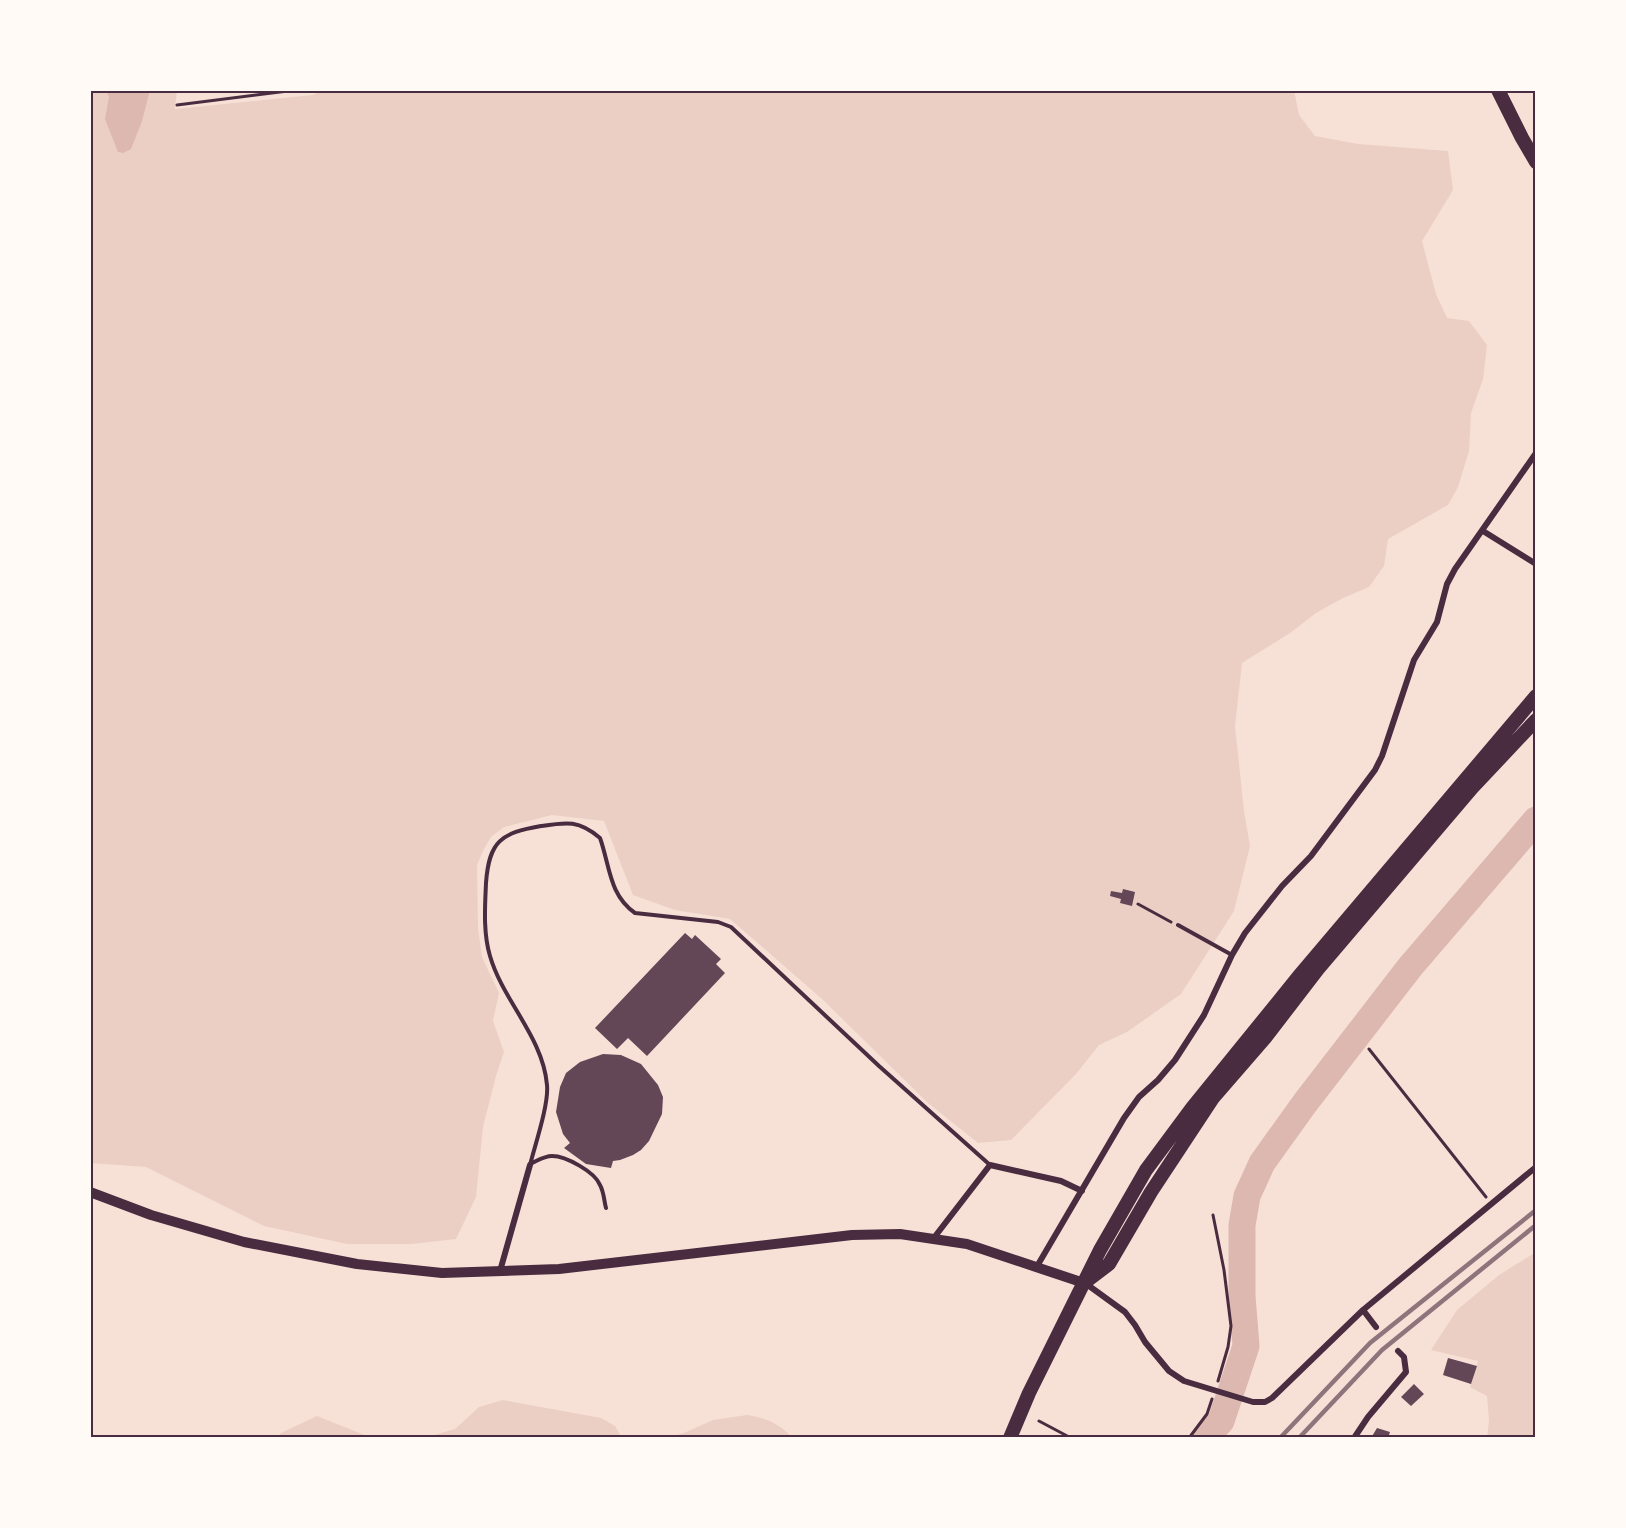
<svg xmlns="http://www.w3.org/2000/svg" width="1626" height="1528" viewBox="0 0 1626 1528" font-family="Spectral,serif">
<rect width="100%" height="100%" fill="#f7e1d7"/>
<path fill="#ebcfc5" d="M90,90H177L175,109L313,95L322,90H1294L1299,115L1315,136L1358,144L1448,151L1453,190L1422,241L1436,294L1447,318L1469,321L1487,345L1483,379L1471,413L1469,451L1458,487L1448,505L1388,539L1384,566L1369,587L1343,598L1316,613L1290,633L1242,663L1235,726L1244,811L1250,846L1234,911L1181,994L1127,1032L1099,1045L1076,1074L1011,1140L978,1143L928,1103L822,999L730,919L675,910L633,895L604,821L552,815L504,827L491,837L484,849L477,865L478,928L482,957L499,993L493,1021L504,1052L496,1076L483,1127L476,1197L456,1239L412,1244H347L264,1226L146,1167L90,1163Z
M1536,1252V1438H1487L1489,1421L1487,1396L1470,1387L1478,1361L1431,1350L1457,1310L1499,1275Z
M503,1400L601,1418L615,1426L622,1438H424L455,1429L479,1407Z
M747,1415C766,1418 779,1423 793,1438H666L684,1433L713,1420Z
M317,1416L372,1438H276L281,1433Z"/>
<path fill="#dcb8b0" d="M106,90H150L142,121L131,149L123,153L118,152L105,119L109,97Z"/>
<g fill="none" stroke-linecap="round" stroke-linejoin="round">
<path stroke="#dcb8b0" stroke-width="27" d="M1205,1438L1221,1421L1246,1346L1242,1296V1225L1247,1196L1262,1163L1305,1103L1410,967L1536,820"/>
</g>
<path fill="#644757" d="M1123,889L1135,892L1132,906L1120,903L1121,899L1110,896L1111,891L1122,893Z
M685,933L692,939L695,935L721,959L716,964L725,973L647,1056L628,1038L617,1049L595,1028Z
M603,1054L621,1055L641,1064L658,1085L663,1097L662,1114L649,1141L641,1150L633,1155L620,1160L613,1161L611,1168L586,1164L564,1148L570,1143L563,1134L556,1112L560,1087L566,1073L580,1062Z
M1448,1358L1477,1366L1471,1384L1443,1375Z
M1414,1384L1424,1394L1411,1406L1401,1397Z
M1377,1428L1390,1432L1388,1438H1371Z"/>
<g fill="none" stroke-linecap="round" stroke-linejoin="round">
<path stroke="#4a2c40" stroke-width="3" d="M177,105L296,90
M1138,904L1171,922
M1369,1049L1486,1197
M1213,1215L1224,1270L1231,1326L1228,1347L1218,1381
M1039,1421L1071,1438
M1189,1438L1207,1414L1212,1399"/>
<path stroke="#4a2c40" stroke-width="4" d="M1178,925L1232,955
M530,1164C537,1161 544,1156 552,1156C566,1156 595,1172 600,1185C604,1192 604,1201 606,1208
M530,1165C535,1145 549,1104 547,1085C543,1037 503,1001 490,956C483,933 485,906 486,883C489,841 501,833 541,826C567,822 579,820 600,838C610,866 609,895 635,913L718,922L731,927L879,1066L990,1165"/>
<path stroke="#4a2c40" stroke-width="6" d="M1483,531L1536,564
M933,1239L990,1165L1061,1181L1082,1191
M1036,1268L1124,1118L1139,1097L1158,1080L1175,1060L1204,1015L1232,955L1245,933L1282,886L1311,856L1375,770L1382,756L1414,660L1437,622L1447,584L1455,569L1536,453
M500,1271L530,1165
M1085,1283L1125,1312L1135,1325L1145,1342L1169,1371L1184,1381L1253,1402H1265L1272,1398L1363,1310L1536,1167
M1363,1310L1376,1327
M1354,1438L1368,1417L1406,1372L1404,1357L1398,1351"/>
<path stroke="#4a2c40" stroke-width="10" d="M90,1192L151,1215L244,1242L357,1264L442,1273L559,1269L852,1235L900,1234L967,1244L1084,1283"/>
<path stroke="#4a2c40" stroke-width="14" d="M1498,90L1522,138L1536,162"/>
<path stroke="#4a2c40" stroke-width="14" d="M1088,1280L1109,1264L1151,1192L1213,1098L1265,1038L1318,969L1472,788L1536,720
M1010,1438L1029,1393L1100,1250L1146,1170L1192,1108L1299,976L1536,696"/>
<path stroke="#8f747c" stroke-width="4.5" d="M1280,1438L1370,1343L1536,1210
M1299,1438L1382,1350L1536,1225"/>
</g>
<rect width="1626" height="1528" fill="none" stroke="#fffaf5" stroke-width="183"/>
<rect x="92" y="92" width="1442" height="1344" fill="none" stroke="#4a2c40" stroke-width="2"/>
</svg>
